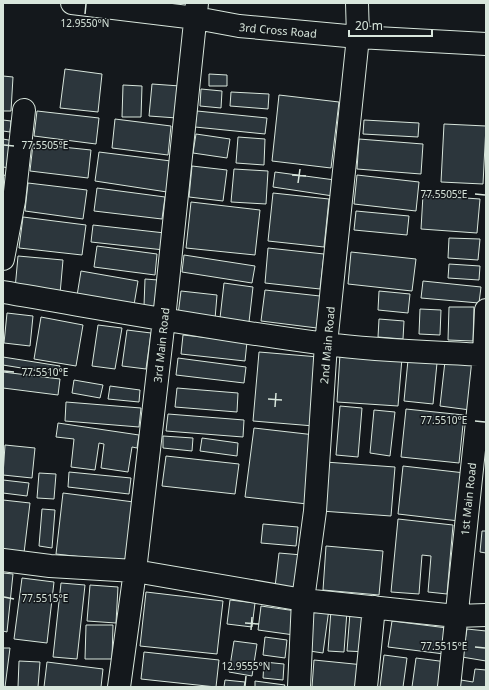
<svg xmlns="http://www.w3.org/2000/svg" width="489" height="690" viewBox="0 0 489 690" font-family="'Noto Sans',sans-serif">
<rect width="100%" height="100%" fill="#14181c"/>
<path fill="#2c363c" stroke="#d8e6dc" d="M65,69L102,74L98,112L60,108Z
M209,74L227,75V86H209Z
M3,76L13,77L11,111H3Z
M152,84L180,86L177,118L149,116Z
M123,85L142,86L141,117H122Z
M201,89L222,91L221,108L200,106Z
M231,92L269,94L268,109L230,106Z
M279,95L339,102L331,168L272,161Z
M37,111L99,118L96,144L34,136Z
M197,111L267,118L265,134L195,127Z
M115,119L171,126L168,155L112,148Z
M3,120L11,121L10,132L3,131Z
M364,120L419,123L418,137L363,134Z
M444,124L486,126L483,184L441,182Z
M196,134L230,139L227,158L193,153Z
M238,137L265,139L264,165L236,163Z
M3,139L14,141L10,168L3,167Z
M359,139L423,144L421,174L357,169Z
M33,144L91,150L88,178L30,171Z
M99,152L171,161L167,192L95,181Z
M192,166L227,170L223,201L189,197Z
M234,169L268,171L266,204L231,202Z
M275,172L335,180L333,196L273,187Z
M3,175L10,176L3,209Z
M357,175L419,182L416,211L354,204Z
M28,183L87,190L83,219L25,211Z
M97,188L165,197L162,219L94,211Z
M273,193L329,199L324,247L268,241Z
M423,195L480,199L477,233L421,229Z
M191,202L260,210L255,255L186,248Z
M356,211L409,216L407,235L354,230Z
M23,217L86,225L82,255L19,248Z
M93,225L165,233L164,250L91,242Z
M449,238L480,239L478,260L448,258Z
M97,246L157,254L155,275L94,267Z
M268,248L324,254L320,289L265,283Z
M351,252L416,259L412,291L348,284Z
M184,255L255,266L252,283L182,272Z
M18,256L63,260L60,294L15,289Z
M449,264L480,266L479,280L448,278Z
M81,271L138,281L133,311L76,302Z
M145,279L158,280L157,307L144,306Z
M423,281L481,287L479,303L421,298Z
M224,283L253,287L249,322L220,318Z
M265,290L320,296L317,328L261,321Z
M181,291L217,295L215,319L178,315Z
M379,291L410,294L408,313L378,310Z
M449,307H474L473,341L448,340Z
M420,309L441,310L440,335L419,334Z
M7,313L33,316L30,346L4,343Z
M41,317L83,325L76,366L34,359Z
M379,319L404,321L403,339L378,337Z
M98,325L122,328L115,369L92,366Z
M127,330L151,333L146,369L122,366Z
M183,335L247,342L245,361L181,354Z
M259,352L319,357L314,426L253,421Z
M340,354L402,358L398,406L337,402Z
M3,357L60,366L58,374L3,365Z
M178,358L246,367L244,383L176,375Z
M408,360L437,363L433,404L404,401Z
M445,361L474,364L470,410L440,406Z
M3,372L60,379L58,395L3,388Z
M74,380L103,385L100,398L72,393Z
M110,386L140,390L139,402L108,399Z
M177,388L238,393L237,412L175,407Z
M66,402L141,408L139,427L65,421Z
M340,406L362,408L358,457L336,455Z
M406,409L464,415L459,463L401,457Z
M374,410L395,412L390,456L370,453Z
M168,414L244,420L243,437L166,431Z
M58,423L139,435L137,448L132,447L128,472L101,468L104,444L99,443L95,470L71,467L74,439L56,437Z
M254,428L315,435L307,504L245,497Z
M163,436L193,438L192,451L163,448Z
M202,438L238,443L237,456L200,451Z
M5,445L35,448L32,478L3,475Z
M166,456L239,464L235,494L162,486Z
M325,462L395,467L391,516L321,511Z
M403,466L465,473L459,521L398,514Z
M69,472L131,478L129,494L68,487Z
M39,473L56,474L54,499L37,498Z
M3,480L29,483L27,496L3,493Z
M63,493L134,502L127,562L56,554Z
M3,500L30,503L24,553L3,551Z
M42,509L55,510L52,548L39,546Z
M398,519L453,525L447,594L428,592L431,556L422,555L419,594L391,592Z
M263,524L298,527L296,546L261,543Z
M482,531H486V553L480,552Z
M326,546L383,551L379,595L323,590Z
M279,553L302,555L299,590L275,587Z
M3,573L13,574L7,632L3,631Z
M22,578L54,582L47,643L14,639Z
M61,583L85,585L77,659L53,657Z
M90,585L118,587L116,623L87,621Z
M146,592L223,601L217,654L140,646Z
M230,600L255,603L252,627L227,624Z
M261,606L296,611L294,635L258,630Z
M309,606L329,609L323,653L303,650Z
M331,610L347,611L344,652L328,651Z
M350,613L370,614L367,652L347,651Z
M392,621L447,628L444,654L388,647Z
M86,625H113L112,659H85Z
M467,629L486,631V661L462,657Z
M265,637L287,640L285,658L263,655Z
M234,641L257,644L252,676L229,672Z
M3,648H10L5,687H3Z
M144,652L219,660L216,687L141,679Z
M384,655L407,658L403,687H380Z
M416,658L447,662L443,687H412Z
M314,660L364,665L362,687H312Z
M19,661L40,662L38,687H18Z
M47,662L103,669L101,687H44Z
M264,662L284,664L283,680L263,678Z
M475,669L486,670V687H460L461,680L473,682Z
M225,680L245,682L244,687H224Z
M255,681L285,685L284,687H255Z"/>
<g fill="none" stroke-linecap="round" stroke-linejoin="round">
<defs>
<path id="minor" d="M72,3L196,18L239,26L358,37L486,44
M3,259L14,201L24,110
M3,292C110,310 218,330 326,344C379,351 433,352 486,355
M3,560L50,566L135,571L303,600L456,616L486,615
M119,687L135,571L164,319L197,3
M299,687L303,600L315,511L326,344L358,37L357,3
M366,687L374,607
M449,687L484,355L486,310"/>
</defs>
<use href="#minor" stroke="#d8e6dc" stroke-width="24"/>
<use href="#minor" stroke="#14181c" stroke-width="22"/>
</g>
<path fill="none" stroke="#d8e6dc" stroke-width="1.5" d="M85,14L86,4M4,145L14,146M292,175L306,176M298,183L300,169M475,194L485,195M4,371L14,372M268,399L282,400M275,407L276,393M475,421L485,422M4,597L14,599M245,623L259,624M251,630L252,617M475,647L485,648M245,686L246,676"/>
<g text-anchor="middle" dominant-baseline="central" stroke-width="3" stroke-linejoin="round" paint-order="stroke">
<g font-size="11" fill="#d8e6dc" stroke="#14181c">
<text transform="translate(278 30) rotate(5)">3rd Cross Road</text>
<text transform="translate(161 345) rotate(-84)">3rd Main Road</text>
<text transform="translate(327 345) rotate(-85)">2nd Main Road</text>
<text transform="translate(468 499) rotate(-84)">1st Main Road</text>
</g>
</g>
<g font-size="10" text-anchor="middle" fill="#d8e6dc" stroke="#14181c" stroke-width="3" stroke-linejoin="round" paint-order="stroke">
<text x="85" y="27">12.9550°N</text>
<text x="45" y="149">77.5505°E</text>
<text x="444" y="198">77.5505°E</text>
<text x="45" y="376">77.5510°E</text>
<text x="444" y="424">77.5510°E</text>
<text x="45" y="602">77.5515°E</text>
<text x="444" y="650">77.5515°E</text>
<text x="246" y="670">12.9555°N</text>
</g>
<rect width="489" height="690" fill="none" stroke="#d8e6dc" stroke-width="8"/>
<path d="M349 30v6h83v-6" fill="none" stroke="#d8e6dc" stroke-width="2"/>
<text x="355" y="30" font-size="12" fill="#d8e6dc" stroke="#14181c" stroke-width="3" paint-order="stroke">20 m</text>
</svg>
